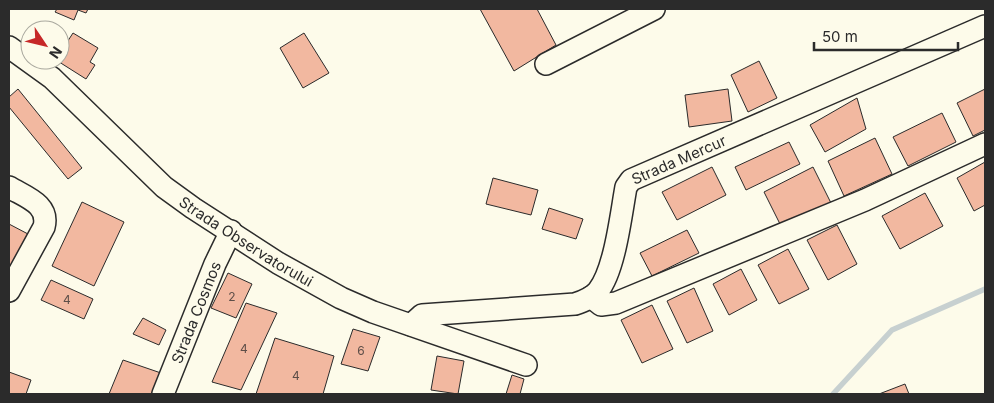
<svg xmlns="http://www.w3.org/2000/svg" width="994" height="403" viewBox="0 0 994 403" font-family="Inter,sans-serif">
<rect width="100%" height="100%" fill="#fdfbea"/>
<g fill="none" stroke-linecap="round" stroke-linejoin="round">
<path stroke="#c7d0d0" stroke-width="5.5" d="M833,394L892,330L985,289"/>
</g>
<path fill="#f2b8a0" stroke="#2b2b2b" d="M57,9H88L86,13L78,10L74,20L55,12Z
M480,9H537L556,45L514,71Z
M73,33L98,48L90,62L95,65L86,79L56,60H60V53Z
M304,33L329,73L303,88L280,48Z
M759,61L777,98L748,112L731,75Z
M18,89L82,168L68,179L9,107V97Z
M728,89L732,121L689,127L685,95Z
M985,89V130L973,136L957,103Z
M857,98L866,129L825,152L810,125Z
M942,113L956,142L908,166L893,137Z
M875,138L892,174L844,196L828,161Z
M789,142L800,164L746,190L735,167Z
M985,162V205L974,211L957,178Z
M712,167L726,195L677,220L662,192Z
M813,167L831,203L782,228L764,192Z
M493,178L538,190L531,215L486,204Z
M925,193L943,226L900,249L882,216Z
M82,202L124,222L94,286L52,266Z
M549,208L583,219L576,239L542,229Z
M9,224L28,234L9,271Z
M837,225L857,264L828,280L807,240Z
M687,230L699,253L652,276L640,253Z
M788,249L809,289L779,304L758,265Z
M741,269L757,300L729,315L713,284Z
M228,273L252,284L236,318L211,308Z
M51,280L93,299L84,319L41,300Z
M694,288L713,331L687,343L667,301Z
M246,303L277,313L241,390L212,382Z
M652,305L673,349L642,363L621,320Z
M143,318L166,330L159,345L133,334Z
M353,329L380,337L368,371L341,364Z
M275,338L334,356L323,394H256Z
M437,356L464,361L458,394L431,390Z
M123,360L161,373L153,394H109Z
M9,372L31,380L26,394H9Z
M512,375L524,379L520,394H506Z
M905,384L909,394H879Z"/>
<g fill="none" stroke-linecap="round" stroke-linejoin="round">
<defs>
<g id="minor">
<path id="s1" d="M9,47L52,78L164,187L193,208L278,263L341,298L373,312L526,365"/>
<path d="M546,64L654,9"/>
<path d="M9,187C25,197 50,204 44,227L9,291"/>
<path d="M591,297L601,305L616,303L865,200L985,144"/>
<path id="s2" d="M411,325L422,315L575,304C584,301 592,298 598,291C615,270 621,214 626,187L631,180L985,26"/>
<path id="s3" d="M163,394L215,264L231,231"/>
</g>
</defs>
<use href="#minor" stroke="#2b2b2b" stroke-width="24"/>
<use href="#minor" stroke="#fdfbea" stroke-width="21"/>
</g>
<g text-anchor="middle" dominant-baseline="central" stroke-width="4" stroke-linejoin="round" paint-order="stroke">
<g font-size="12" fill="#5d4e48">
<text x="232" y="296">2</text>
<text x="67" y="299">4</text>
<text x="244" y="348">4</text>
<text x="361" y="350">6</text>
<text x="296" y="375">4</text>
</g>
<g font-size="15" fill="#2b2b2b" stroke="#fdfbea">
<text stroke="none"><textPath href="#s2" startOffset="364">Strada Mercur</textPath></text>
<text stroke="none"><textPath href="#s1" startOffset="308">Strada Observatorului</textPath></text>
<text stroke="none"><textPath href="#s3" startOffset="88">Strada Cosmos</textPath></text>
</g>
</g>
<rect width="994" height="403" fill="none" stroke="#2b2b2b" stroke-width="20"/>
<g transform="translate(45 45) rotate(125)"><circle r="24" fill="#fdfbea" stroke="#a9a89e"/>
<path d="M0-4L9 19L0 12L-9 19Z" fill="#c62828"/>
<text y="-8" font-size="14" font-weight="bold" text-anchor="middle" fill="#2b2b2b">N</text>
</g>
<path d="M814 42v8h144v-8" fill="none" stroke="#2b2b2b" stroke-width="2.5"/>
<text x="822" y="42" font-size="15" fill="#2b2b2b" stroke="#fdfbea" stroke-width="4" paint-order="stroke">50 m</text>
</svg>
